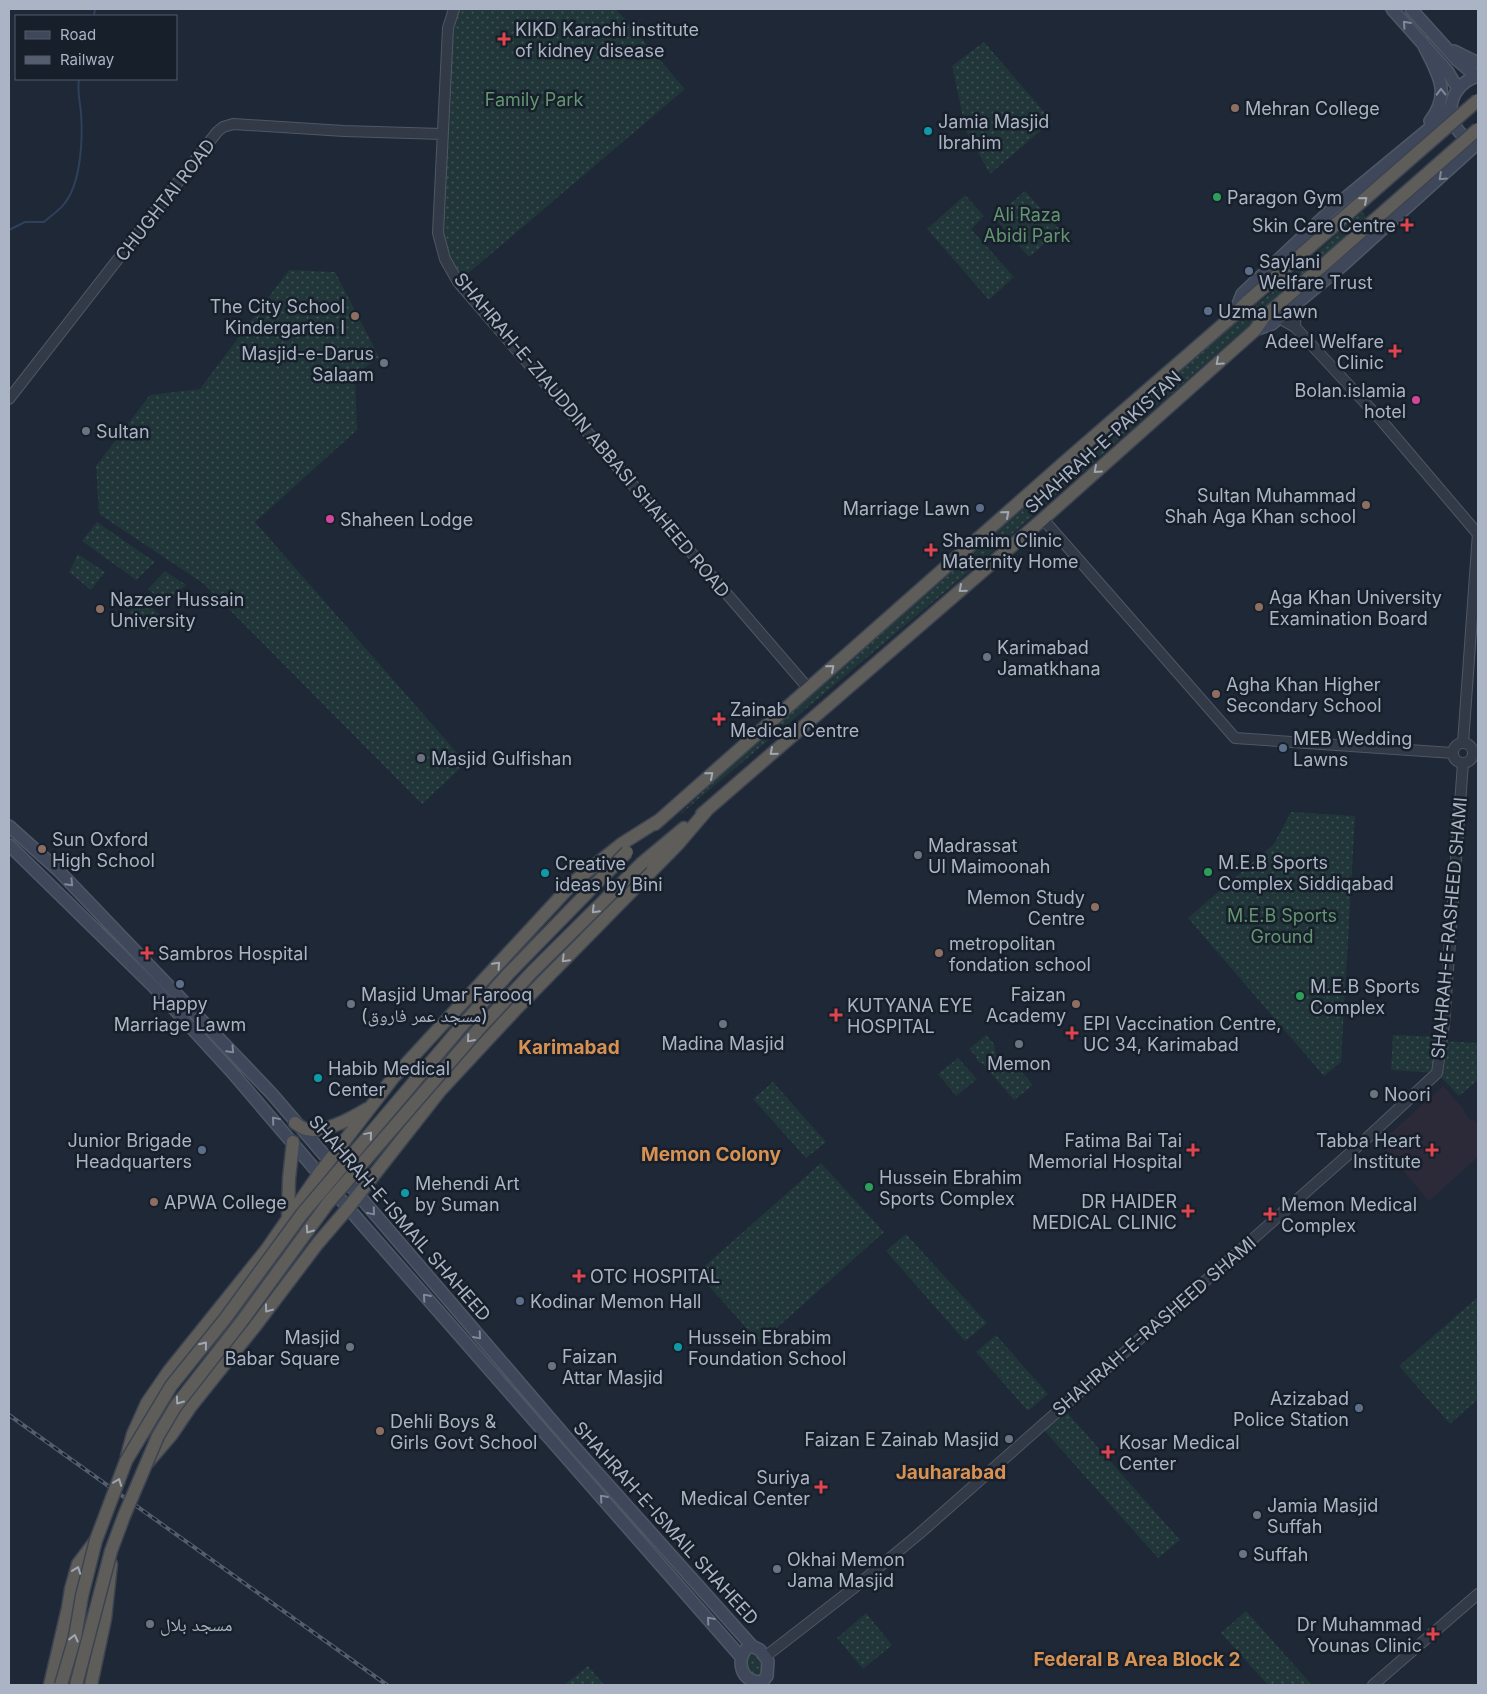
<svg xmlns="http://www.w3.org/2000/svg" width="1487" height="1694" viewBox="0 0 1487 1694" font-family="Inter,'Noto Naskh Arabic',sans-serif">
<defs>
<pattern id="grass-dots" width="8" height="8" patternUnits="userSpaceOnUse" patternTransform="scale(1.25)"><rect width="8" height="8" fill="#213639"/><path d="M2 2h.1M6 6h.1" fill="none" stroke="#3f5154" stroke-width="1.8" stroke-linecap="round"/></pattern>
</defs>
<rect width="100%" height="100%" fill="#1e2836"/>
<path fill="#2c2a38" d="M1443,1086L1465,1111L1464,1112L1470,1120L1473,1119L1478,1125V1157L1429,1201L1380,1143Z"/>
<path fill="url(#grass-dots)" d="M454,9H616L685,89L458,282L438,233Z
M984,42L1052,121L990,174L966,131L952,66Z
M1025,191L1060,230L1029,257L994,218Z
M965,195L984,216L971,229L1014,277L989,300L927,229Z
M1362,212L1367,218L1264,312L977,565L676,818L724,771L991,534L1233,323L1271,293Z
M289,270L335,272L379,357L355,375L357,430L255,522L466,763L422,804L204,584L99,514L96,466L150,395L200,389Z
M97,522L155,562L136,580L82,541Z
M78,554L105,572L91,590L69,572Z
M165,571L186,585L165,603L148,589Z
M138,598L160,614L147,630L129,612Z
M1291,812L1355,816L1341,1062L1324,1076L1188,918L1274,844Z
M986,1035L994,1044L998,1066L1020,1065L1022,1072L1033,1085L1014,1100L982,1063L978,1062L976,1056L969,1049Z
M1393,1035L1442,1037V1041L1478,1043V1080L1459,1096L1437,1073L1391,1070Z
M958,1058L977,1079L956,1096L938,1074Z
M773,1082L826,1142L806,1158L753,1099Z
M821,1163L884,1232L760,1343L697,1273Z
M906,1234L987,1323L965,1341L886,1251Z
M1478,1297V1399L1450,1424L1399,1366Z
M996,1335L1048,1394L1028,1411L976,1352Z
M1064,1409L1180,1540L1158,1558L1042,1428Z
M1246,1611L1312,1685H1268L1221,1633Z
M866,1613L892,1645L863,1669L837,1638Z
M754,1650L766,1664L761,1679L746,1674L745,1657Z
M588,1666L604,1685H564Z"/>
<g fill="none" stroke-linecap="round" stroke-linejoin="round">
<path stroke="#2f405d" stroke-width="2" d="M94,16L95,9
M9,230L25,222H44C50,216 59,211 64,204C81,184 83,139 81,113C80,102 77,90 79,79"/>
<defs>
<path id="tertiary" d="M454,9L448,28L438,233L445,259L458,282L808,688
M1279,318L1295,327L1381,420L1478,534
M1295,327L1296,304
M9,399L217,132L223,127L233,124L344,131L442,134
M1043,519L1235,738L1453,753
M1463,743L1478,533
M1453 753a10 10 0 1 1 20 0a10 10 0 1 1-20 0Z
M766,1656L855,1587L919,1534L1367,1138L1437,1073L1444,1024L1463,763
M1373,1685L1478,1594"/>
<path id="secondary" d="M1392,9L1448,72L1458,89
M1411,9L1457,60L1477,77
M1422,42C1436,71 1453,92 1430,121
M1454,51L1478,63
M1475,142C1441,130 1444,86 1478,76
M1234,315L1242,294L1332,209L1430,128L1451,107
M1255,330L1272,324L1279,318L1343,265L1478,143
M9,826L58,870L272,1094L578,1451L752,1646
M9,845L154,987L231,1071L348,1208L741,1657
M752,1646L760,1650L768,1661L767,1676L762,1682C742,1683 735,1662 747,1648Z"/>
<path id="trunk" d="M702,814L1043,519L1255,330L1264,317
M655,824L1068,459L1234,315L1248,301
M642,863L684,828
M295,1123C298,1125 302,1128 306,1129C323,1134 352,1118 367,1109
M288,1219L289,1179L293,1142
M127,1456L133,1434L147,1403L169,1371L267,1249L319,1174L393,1078L575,881L623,843L661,819
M148,1462L172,1434L191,1406L256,1325L318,1243L348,1208L439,1092L517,1008L678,844L707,810
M50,1685L68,1608L71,1589L78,1564L96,1540
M91,1685L105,1619L111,1564"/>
</defs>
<use href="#tertiary" stroke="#4f5765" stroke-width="12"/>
<use href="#secondary" stroke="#4f5765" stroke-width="14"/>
<use href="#trunk" stroke="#3c4451" stroke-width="15"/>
<use href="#tertiary" stroke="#323a47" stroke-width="10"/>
<use href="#secondary" stroke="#3f485a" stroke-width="11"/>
<use href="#trunk" stroke="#5e5d5a" stroke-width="12"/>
<defs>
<path id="rail" d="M9,1415L387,1685"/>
</defs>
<use href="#rail" stroke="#535d6e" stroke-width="4"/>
<use href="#rail" stroke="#171f2b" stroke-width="2" stroke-dasharray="5.5" stroke-linecap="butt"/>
<defs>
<path id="trunk-bridge" d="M1248,301L1478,100
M1264,317L1478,129
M61,1685L75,1637L82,1596L96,1540L126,1461L171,1386L225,1319L302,1214L459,1029L509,973L627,852
M76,1685L111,1551L124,1516L158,1436L175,1407L242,1321L328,1203L478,1030L532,972L642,863"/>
</defs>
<use href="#trunk-bridge" stroke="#3c4451" stroke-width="15" stroke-linecap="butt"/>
<use href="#trunk-bridge" stroke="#5e5d5a" stroke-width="12"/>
</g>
<defs><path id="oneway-chevron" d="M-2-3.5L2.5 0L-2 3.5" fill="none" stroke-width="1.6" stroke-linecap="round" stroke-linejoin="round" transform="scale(1.25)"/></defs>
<g stroke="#80899a">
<use href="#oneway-chevron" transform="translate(1406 24) rotate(-132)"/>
<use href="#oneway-chevron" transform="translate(1441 92) rotate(-91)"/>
<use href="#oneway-chevron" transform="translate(1442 177) rotate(137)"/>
<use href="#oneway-chevron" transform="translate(70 883) rotate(46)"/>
<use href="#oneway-chevron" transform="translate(231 1050) rotate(47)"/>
<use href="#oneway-chevron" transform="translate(275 1120) rotate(-130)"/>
<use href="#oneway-chevron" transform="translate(372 1212) rotate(50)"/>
<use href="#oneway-chevron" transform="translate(426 1297) rotate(-131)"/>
<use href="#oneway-chevron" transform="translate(478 1336) rotate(49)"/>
<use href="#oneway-chevron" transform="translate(603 1498) rotate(-131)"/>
<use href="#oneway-chevron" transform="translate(710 1620) rotate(-131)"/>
</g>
<g stroke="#9fa7b4">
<use href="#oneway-chevron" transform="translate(1364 200) rotate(-41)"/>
<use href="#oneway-chevron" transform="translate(1219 362) rotate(138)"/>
<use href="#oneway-chevron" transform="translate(1097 470) rotate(138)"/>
<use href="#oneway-chevron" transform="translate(1006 514) rotate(-41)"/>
<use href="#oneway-chevron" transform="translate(962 589) rotate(139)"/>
<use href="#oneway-chevron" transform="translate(831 668) rotate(-41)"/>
<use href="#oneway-chevron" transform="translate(773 752) rotate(139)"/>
<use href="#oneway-chevron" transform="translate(710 775) rotate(-41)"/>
<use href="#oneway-chevron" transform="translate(595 910) rotate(135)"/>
<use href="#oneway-chevron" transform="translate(565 959) rotate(135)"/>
<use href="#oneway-chevron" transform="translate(497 965) rotate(-47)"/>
<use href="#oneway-chevron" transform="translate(470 1039) rotate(131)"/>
<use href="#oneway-chevron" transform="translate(369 1135) rotate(-50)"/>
<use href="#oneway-chevron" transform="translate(309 1230) rotate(125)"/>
<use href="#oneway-chevron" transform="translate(268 1309) rotate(127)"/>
<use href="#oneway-chevron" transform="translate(204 1345) rotate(-51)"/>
<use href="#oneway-chevron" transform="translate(179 1401) rotate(126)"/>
<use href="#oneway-chevron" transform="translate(118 1482) rotate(-69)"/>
<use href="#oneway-chevron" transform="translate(77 1570) rotate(-70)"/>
<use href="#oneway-chevron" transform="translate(74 1638) rotate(-76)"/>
</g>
<g fill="#e0444e" stroke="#171f2b" stroke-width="2">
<path d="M501.5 31.5h5v5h5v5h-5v5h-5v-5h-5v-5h5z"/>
<path d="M1404.5 217.5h5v5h5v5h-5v5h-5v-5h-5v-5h5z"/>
<path d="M1392.5 343.5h5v5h5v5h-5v5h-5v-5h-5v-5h5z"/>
<path d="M928.5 542.5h5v5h5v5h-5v5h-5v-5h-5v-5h5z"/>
<path d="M716.5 711.5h5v5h5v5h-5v5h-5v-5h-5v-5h5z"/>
<path d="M144.5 945.5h5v5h5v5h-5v5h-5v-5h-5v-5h5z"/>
<path d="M833.5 1007.5h5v5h5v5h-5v5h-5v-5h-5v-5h5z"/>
<path d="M1069.5 1025.5h5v5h5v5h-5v5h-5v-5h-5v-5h5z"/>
<path d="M1190.5 1142.5h5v5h5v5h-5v5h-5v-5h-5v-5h5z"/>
<path d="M1429.5 1142.5h5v5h5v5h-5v5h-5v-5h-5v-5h5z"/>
<path d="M1185.5 1203.5h5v5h5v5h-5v5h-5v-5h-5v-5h5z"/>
<path d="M1267.5 1206.5h5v5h5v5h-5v5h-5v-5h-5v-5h5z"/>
<path d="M576.5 1268.5h5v5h5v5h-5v5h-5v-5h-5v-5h5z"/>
<path d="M1105.5 1444.5h5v5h5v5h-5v5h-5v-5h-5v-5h5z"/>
<path d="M818.5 1479.5h5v5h5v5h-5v5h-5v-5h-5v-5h5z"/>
<path d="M1430.5 1626.5h5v5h5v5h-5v5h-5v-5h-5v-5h5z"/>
</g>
<g fill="#8d6e63" stroke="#171f2b" stroke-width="2">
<circle cx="1235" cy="108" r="5"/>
<circle cx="355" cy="316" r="5"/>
<circle cx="1366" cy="505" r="5"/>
<circle cx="1259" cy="607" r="5"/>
<circle cx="100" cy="609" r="5"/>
<circle cx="1216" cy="694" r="5"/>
<circle cx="42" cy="849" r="5"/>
<circle cx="1095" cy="907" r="5"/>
<circle cx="939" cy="953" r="5"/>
<circle cx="1076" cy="1004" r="5"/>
<circle cx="154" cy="1202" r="5"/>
<circle cx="380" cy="1431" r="5"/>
</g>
<g fill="#0f9aa8" stroke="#171f2b" stroke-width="2">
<circle cx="928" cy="131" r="5"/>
<circle cx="545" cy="873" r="5"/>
<circle cx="318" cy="1078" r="5"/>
<circle cx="405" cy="1193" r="5"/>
<circle cx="678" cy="1347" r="5"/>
</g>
<g fill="#2e9e5b" stroke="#171f2b" stroke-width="2">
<circle cx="1217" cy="197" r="5"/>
<circle cx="1208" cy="872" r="5"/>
<circle cx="1300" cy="996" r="5"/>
<circle cx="869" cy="1187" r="5"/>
</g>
<g fill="#5c6f8a" stroke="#171f2b" stroke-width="2">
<circle cx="1249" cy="271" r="5"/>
<circle cx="1208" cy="311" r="5"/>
<circle cx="980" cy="508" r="5"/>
<circle cx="1283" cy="748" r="5"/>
<circle cx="180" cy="984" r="5"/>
<circle cx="202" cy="1150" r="5"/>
<circle cx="520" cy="1301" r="5"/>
<circle cx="1359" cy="1408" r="5"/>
</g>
<g fill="#6b7280" stroke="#171f2b" stroke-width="2">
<circle cx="384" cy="363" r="5"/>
<circle cx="86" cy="431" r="5"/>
<circle cx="987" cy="657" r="5"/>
<circle cx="421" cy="758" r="5"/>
<circle cx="918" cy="855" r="5"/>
<circle cx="351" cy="1004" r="5"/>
<circle cx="723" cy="1024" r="5"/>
<circle cx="1019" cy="1044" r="5"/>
<circle cx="1374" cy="1094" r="5"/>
<circle cx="350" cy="1347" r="5"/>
<circle cx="552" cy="1366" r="5"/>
<circle cx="1009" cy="1439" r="5"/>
<circle cx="1257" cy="1515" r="5"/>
<circle cx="1243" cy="1554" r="5"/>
<circle cx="777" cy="1569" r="5"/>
<circle cx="150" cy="1624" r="5"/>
</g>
<g fill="#d1479c" stroke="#171f2b" stroke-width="2">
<circle cx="1416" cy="400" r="5"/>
<circle cx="330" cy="519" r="5"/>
</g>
<g text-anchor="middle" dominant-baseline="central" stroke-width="5" stroke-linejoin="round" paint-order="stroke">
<g font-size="18" fill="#abb4c4" stroke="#171f2b" text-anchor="start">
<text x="515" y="29">KIKD Karachi institute<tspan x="515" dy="21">of kidney disease</tspan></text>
<text x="1245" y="108">Mehran College</text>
<text x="938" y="121">Jamia Masjid<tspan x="938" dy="21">Ibrahim</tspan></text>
<text x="1227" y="197">Paragon Gym</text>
<text x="1396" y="225" text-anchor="end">Skin Care Centre</text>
<text x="1259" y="261">Saylani<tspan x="1259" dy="21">Welfare Trust</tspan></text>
<text x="345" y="306" text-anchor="end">The City School<tspan x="345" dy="21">Kindergarten I</tspan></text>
<text x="1218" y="311">Uzma Lawn</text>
<text x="1384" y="341" text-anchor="end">Adeel Welfare<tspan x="1384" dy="21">Clinic</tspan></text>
<text x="374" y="353" text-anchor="end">Masjid-e-Darus<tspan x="374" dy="21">Salaam</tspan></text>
<text x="1406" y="390" text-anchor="end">Bolan.islamia<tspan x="1406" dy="21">hotel</tspan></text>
<text x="96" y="431">Sultan</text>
<text x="1356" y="495" text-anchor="end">Sultan Muhammad<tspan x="1356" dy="21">Shah Aga Khan school</tspan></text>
<text x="970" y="508" text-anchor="end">Marriage Lawn</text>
<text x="340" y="519">Shaheen Lodge</text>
<text x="942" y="540">Shamim Clinic<tspan x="942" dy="21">Maternity Home</tspan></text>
<text x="1269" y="597">Aga Khan University<tspan x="1269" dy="21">Examination Board</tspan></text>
<text x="110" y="599">Nazeer Hussain<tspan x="110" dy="21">University</tspan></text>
<text x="997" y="647">Karimabad<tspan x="997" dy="21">Jamatkhana</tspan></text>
<text x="1226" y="684">Agha Khan Higher<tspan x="1226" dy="21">Secondary School</tspan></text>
<text x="730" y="709">Zainab<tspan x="730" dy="21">Medical Centre</tspan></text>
<text x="1293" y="738">MEB Wedding<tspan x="1293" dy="21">Lawns</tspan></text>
<text x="431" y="758">Masjid Gulfishan</text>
<text x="52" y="839">Sun Oxford<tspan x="52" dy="21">High School</tspan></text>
<text x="928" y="845">Madrassat<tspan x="928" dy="21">Ul Maimoonah</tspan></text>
<text x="1218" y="862">M.E.B Sports<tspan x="1218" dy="21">Complex Siddiqabad</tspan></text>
<text x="555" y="863">Creative<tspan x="555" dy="21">ideas by Bini</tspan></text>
<text x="1085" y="897" text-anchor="end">Memon Study<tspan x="1085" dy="21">Centre</tspan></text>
<text x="949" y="943">metropolitan<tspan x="949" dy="21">fondation school</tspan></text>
<text x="158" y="953">Sambros Hospital</text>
<text x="1310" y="986">M.E.B Sports<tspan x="1310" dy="21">Complex</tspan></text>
<text x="361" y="994">Masjid Umar Farooq<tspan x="361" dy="21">(مسجد عمر فاروق)</tspan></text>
<text x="1066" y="994" text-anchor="end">Faizan<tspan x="1066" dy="21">Academy</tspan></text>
<text x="180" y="1003" text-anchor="middle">Happy<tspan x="180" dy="21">Marriage Lawm</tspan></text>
<text x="847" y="1005">KUTYANA EYE<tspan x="847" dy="21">HOSPITAL</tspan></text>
<text x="1083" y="1023">EPI Vaccination Centre,<tspan x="1083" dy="21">UC 34, Karimabad</tspan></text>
<text x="723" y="1043" text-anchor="middle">Madina Masjid</text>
<text x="1019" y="1063" text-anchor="middle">Memon</text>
<text x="328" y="1068">Habib Medical<tspan x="328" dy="21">Center</tspan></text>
<text x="1384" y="1094">Noori</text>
<text x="192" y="1140" text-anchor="end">Junior Brigade<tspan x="192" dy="21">Headquarters</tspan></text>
<text x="1182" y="1140" text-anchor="end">Fatima Bai Tai<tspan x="1182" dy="21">Memorial Hospital</tspan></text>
<text x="1421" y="1140" text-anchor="end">Tabba Heart<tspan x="1421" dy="21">Institute</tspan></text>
<text x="879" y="1177">Hussein Ebrahim<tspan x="879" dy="21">Sports Complex</tspan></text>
<text x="415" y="1183">Mehendi Art<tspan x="415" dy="21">by Suman</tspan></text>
<text x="1177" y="1201" text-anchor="end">DR HAIDER<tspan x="1177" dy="21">MEDICAL CLINIC</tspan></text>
<text x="164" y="1202">APWA College</text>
<text x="1281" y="1204">Memon Medical<tspan x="1281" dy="21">Complex</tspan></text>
<text x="590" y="1276">OTC HOSPITAL</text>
<text x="530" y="1301">Kodinar Memon Hall</text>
<text x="340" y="1337" text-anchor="end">Masjid<tspan x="340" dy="21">Babar Square</tspan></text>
<text x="688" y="1337">Hussein Ebrabim<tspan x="688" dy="21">Foundation School</tspan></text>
<text x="562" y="1356">Faizan<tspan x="562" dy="21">Attar Masjid</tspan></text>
<text x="1349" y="1398" text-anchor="end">Azizabad<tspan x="1349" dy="21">Police Station</tspan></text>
<text x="390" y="1421">Dehli Boys &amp;<tspan x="390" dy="21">Girls Govt School</tspan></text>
<text x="999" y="1439" text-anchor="end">Faizan E Zainab Masjid</text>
<text x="1119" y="1442">Kosar Medical<tspan x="1119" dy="21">Center</tspan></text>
<text x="810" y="1477" text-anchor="end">Suriya<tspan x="810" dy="21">Medical Center</tspan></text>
<text x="1267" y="1505">Jamia Masjid<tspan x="1267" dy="21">Suffah</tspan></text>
<text x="1253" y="1554">Suffah</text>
<text x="787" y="1559">Okhai Memon<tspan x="787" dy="21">Jama Masjid</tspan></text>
<text x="160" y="1624">مسجد بلال</text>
<text x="1422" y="1624" text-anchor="end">Dr Muhammad<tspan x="1422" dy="21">Younas Clinic</tspan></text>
</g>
<g font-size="18" fill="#629570" stroke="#171f2b">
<text x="534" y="99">Family Park</text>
<text x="1027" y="214">Ali Raza<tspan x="1027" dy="21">Abidi Park</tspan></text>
<text x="1282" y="915">M.E.B Sports<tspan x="1282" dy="21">Ground</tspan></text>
</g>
<g font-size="18" fill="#abb4c4" stroke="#171f2b">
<text transform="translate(165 200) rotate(-52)">CHUGHTAI ROAD</text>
<text transform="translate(592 435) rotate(50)">SHAHRAH-E-ZIAUDDIN ABBASI SHAHEED ROAD</text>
<text transform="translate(1103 442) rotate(-42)">SHAHRAH-E-PAKISTAN</text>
<text transform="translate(1449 928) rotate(-85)">SHAHRAH-E-RASHEED SHAMI</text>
<text transform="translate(400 1218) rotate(49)">SHAHRAH-E-ISMAIL SHAHEED</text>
<text transform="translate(1154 1326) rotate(-41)">SHAHRAH-E-RASHEED SHAMI</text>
<text transform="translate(666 1523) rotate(48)">SHAHRAH-E-ISMAIL SHAHEED</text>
</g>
<g font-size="19" font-weight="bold" fill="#d79253" stroke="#171f2b">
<text x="569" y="1047">Karimabad</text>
<text x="711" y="1154">Memon Colony</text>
<text x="951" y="1472">Jauharabad</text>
<text x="1137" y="1659">Federal B Area Block 2</text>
</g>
</g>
<rect width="1487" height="1694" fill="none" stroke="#abb4c4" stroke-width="20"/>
<rect x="15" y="15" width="162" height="65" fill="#171f2b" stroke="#525b68"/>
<rect x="25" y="31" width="25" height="8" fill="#3f485a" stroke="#525b68"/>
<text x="60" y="40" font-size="15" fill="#abb4c4">Road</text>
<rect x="25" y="56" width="25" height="8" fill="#535d6e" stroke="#525b68"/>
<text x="60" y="65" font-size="15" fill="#abb4c4">Railway</text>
</svg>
